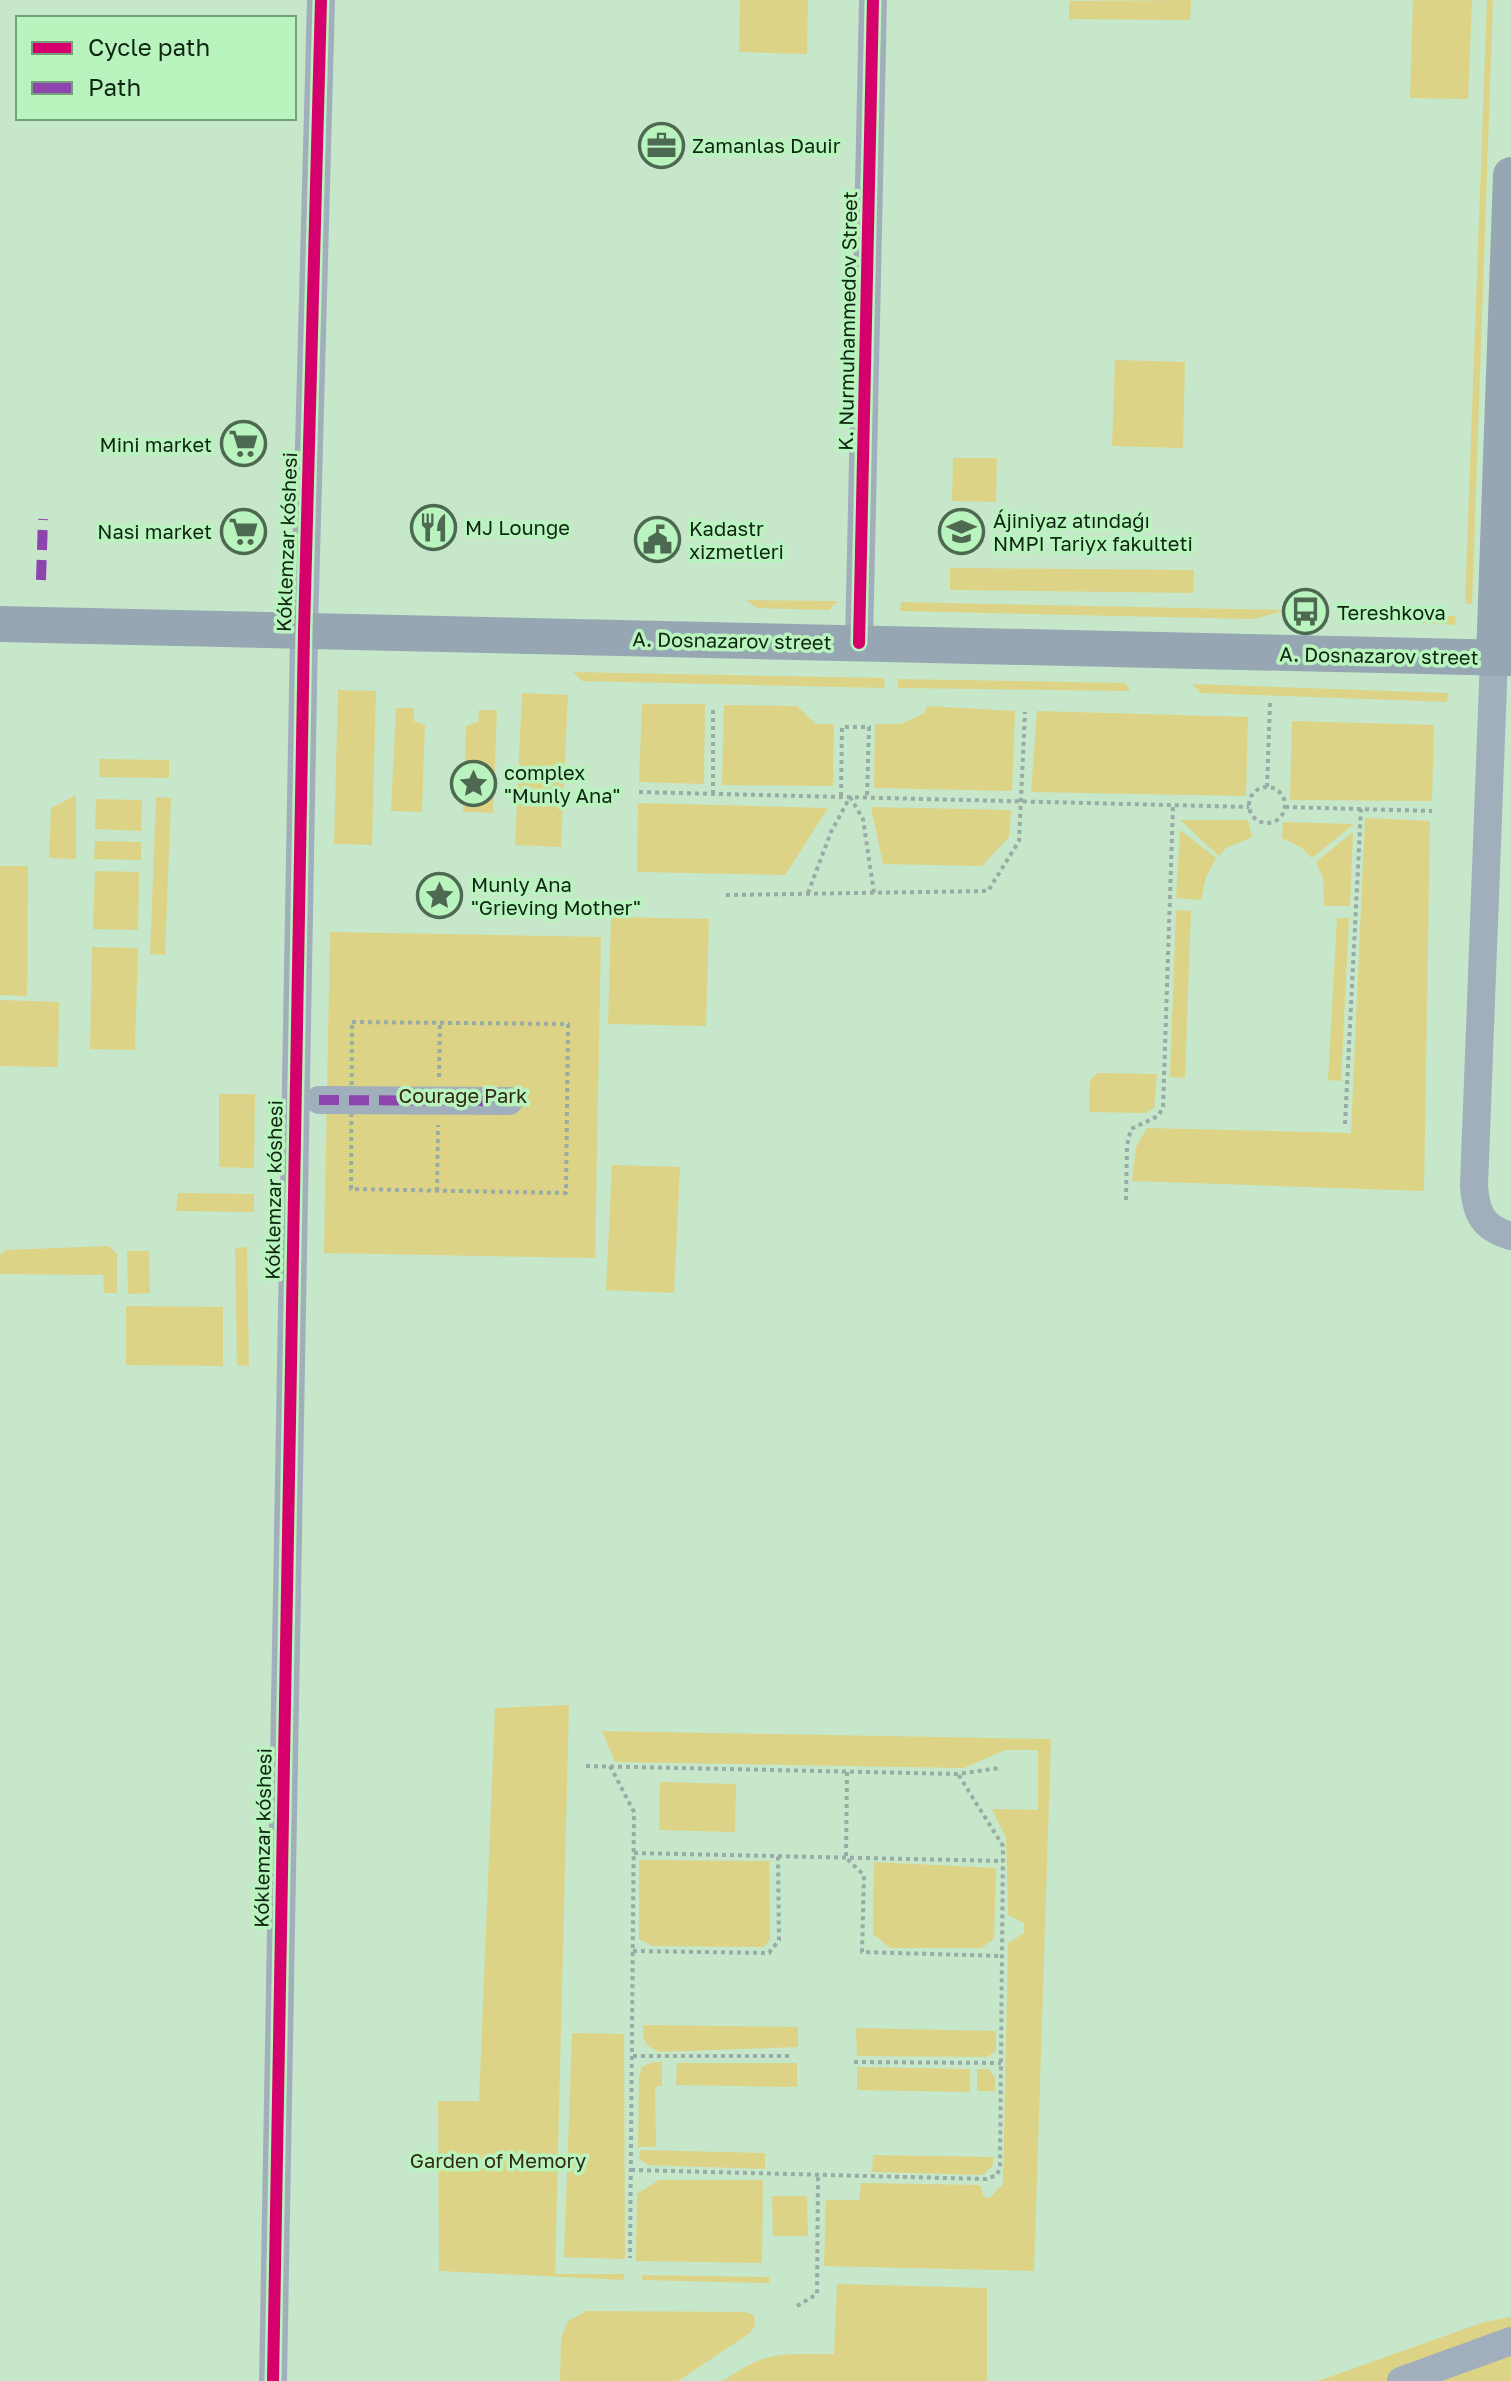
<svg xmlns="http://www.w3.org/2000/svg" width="1511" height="2381" viewBox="0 0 1511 2381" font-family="'Golos Text',sans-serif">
<rect width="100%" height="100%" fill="#c6e7c9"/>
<path fill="#ddd387" d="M740,0H808L807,54L739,52Z
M1191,0L1190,20L1069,19V1Z
M1413,0H1472L1468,99L1410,98Z
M1487,0H1493L1472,604L1465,603Z
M1115,360L1185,362L1183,448L1112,446Z
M953,458H997L996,502L952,501Z
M950,568L1194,570L1193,593L950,590Z
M746,600L837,601H838L829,610L757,608Z
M901,602L1287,610L1253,619L900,611Z
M1335,611L1456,616L1455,625L1382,620Z
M573,672L884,678L885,688L582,681Z
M898,679L1125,683L1130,691L898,688Z
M1192,684L1448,693L1447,702L1201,693Z
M338,690L376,691L372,845L334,844Z
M522,693L568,695L561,847L515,845Z
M642,704H705L704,784L639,782Z
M724,705L797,706L816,724H834L833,786L722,785Z
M927,706L1015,711L1012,791L874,788L875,724H901L925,713Z
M396,708H414V721L425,725L422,812L391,811Z
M479,710H497L493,813L463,812L466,726L478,722Z
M1037,711L1248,717L1246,796L1031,792Z
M1292,721L1434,725L1432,801L1290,800Z
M100,759L169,760V778L99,777Z
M76,795V859L49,858L51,808Z
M156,797L171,798L165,955L150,954Z
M96,799L142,800L141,831L95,829Z
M638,803L828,808L785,875L637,872Z
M871,807L1011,810L1009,837L982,866L883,864Z
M1365,818L1430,821L1424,1191L1132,1181L1136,1147L1147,1128L1351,1133Z
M1180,820H1248L1252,837L1226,848L1219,856Z
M1283,822L1354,824L1312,858L1302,848L1282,838Z
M1180,830L1216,858L1206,877L1201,900L1176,898Z
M1353,832L1350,906H1324L1323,879L1316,862Z
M95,841L141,842V860L94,859Z
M0,866H28L27,996L0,995Z
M95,871L139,872L138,930L93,929Z
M1176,910L1191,911L1185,1078L1170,1077Z
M611,917L709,919L706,1026L608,1024Z
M1337,918H1349L1341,1081L1328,1080Z
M330,932L601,937L595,1258L324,1253Z
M92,947L138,948L135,1050L90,1049Z
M0,1000L59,1002L58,1067L0,1066Z
M1098,1073L1157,1074L1154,1108L1146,1113L1089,1112L1090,1080Z
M219,1094H255L254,1168L219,1167Z
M612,1165L680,1167L674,1293L606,1290Z
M178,1193L254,1194V1212L176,1211Z
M108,1246L117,1254V1293H104L103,1275L0,1274V1255L6,1250Z
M247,1247L249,1366L237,1365L235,1248Z
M127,1251H149L150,1293L128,1294Z
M126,1306L223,1307V1366L126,1365Z
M569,1705L555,2274H624V2280L439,2271L438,2101H479L495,1708Z
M602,1731L1051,1739L1034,2271L824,2266L826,2200H859L861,2183L980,2185L984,2197L989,2198L1003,2184L1008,1943L1024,1933V1923L1008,1915L1006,1838L992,1809L1038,1810V1750H1005L964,1768L615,1762Z
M660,1782L736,1784L735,1832L659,1830Z
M639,1860L769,1861L770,1939L764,1947L653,1946L639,1939Z
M874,1862L996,1868L994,1939L981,1948H890L873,1934Z
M643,2025L798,2027V2047L660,2052C645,2046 643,2042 643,2025Z
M856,2028L996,2031V2051L987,2057L857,2056Z
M572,2033L624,2034L625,2259L564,2257Z
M653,2062H662V2086L655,2087L656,2147H638L639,2078L642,2067Z
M677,2063H797V2087L676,2085Z
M857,2067L970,2069V2092L857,2090Z
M977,2069H988L995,2077V2091H977Z
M640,2150L765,2153V2169L648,2165L639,2159Z
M873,2155L993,2157V2165L983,2175L872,2172Z
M659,2180H763L762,2263L636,2261L637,2194Z
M772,2196H807L808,2236H773Z
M642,2275L769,2277V2283L642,2280Z
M837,2284L987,2288V2381H723C770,2349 780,2355 834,2354Z
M587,2311L745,2312L754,2315L755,2325L750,2333L678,2381H560L561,2338L568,2321Z
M1511,2317V2381H1318L1484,2322Z"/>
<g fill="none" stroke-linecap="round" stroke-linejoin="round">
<path stroke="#99aba7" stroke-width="4" stroke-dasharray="4 4" stroke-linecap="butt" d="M710,553V545
M1267,787L1270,703
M1249 805a18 18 0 1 1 36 0a18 18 0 1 1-36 0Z
M639,792L1249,807
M713,794V707
M841,796L842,727H869L867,797
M850,797L863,819L874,893
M1285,807L1432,811
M808,893L831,832L850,797
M726,895L988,891L1019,841L1025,712
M352,1022L568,1024L566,1193L351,1189Z
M439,1077L440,1023
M1345,1124L1361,809
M437,1191L438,1125
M1126,1200L1127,1145L1131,1129L1158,1116L1163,1108L1173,805
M586,1766L958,1774L999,1768
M610,1766L634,1812L630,2258
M847,1772L846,1858L864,1875L862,1952L1002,1956
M634,1853L1003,1861
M633,1951L769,1953L779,1940L778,1856
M633,2056H790
M854,2062L1001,2063
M631,2170L986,2179L997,2175L1000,2167L1003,1846L958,1774
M797,2306L817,2294L818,2175"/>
<path stroke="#a1aebc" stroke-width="28" d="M859,643L873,0
M1494,658L1474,1186C1476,1214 1483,1228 1511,1236
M319,1100L509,1101
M273,2381L304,631L321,0
M1401,2381L1511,2341"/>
<path stroke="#96a6b3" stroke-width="36" d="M0,624L1511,658
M1494,658L1511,175"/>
<path stroke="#8e44ad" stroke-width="10" stroke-dasharray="20 10" stroke-linecap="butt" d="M41,580L43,519
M319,1100L509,1101"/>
<defs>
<path id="cycleway" d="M859,643L873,0
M273,2381L304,631L321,0"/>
</defs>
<use href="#cycleway" stroke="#b9f4be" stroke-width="17"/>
<use href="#cycleway" stroke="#d6006c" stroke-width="12"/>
</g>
<defs>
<symbol id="office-ring" viewBox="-11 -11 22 22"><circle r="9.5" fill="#b9f4be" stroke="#4e6951" stroke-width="1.5"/><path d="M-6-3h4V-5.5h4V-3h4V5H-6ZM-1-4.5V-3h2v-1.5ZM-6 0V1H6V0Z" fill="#4e6951"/></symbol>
<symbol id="supermarket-ring" viewBox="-11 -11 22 22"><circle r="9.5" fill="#b9f4be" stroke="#4e6951" stroke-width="1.5"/><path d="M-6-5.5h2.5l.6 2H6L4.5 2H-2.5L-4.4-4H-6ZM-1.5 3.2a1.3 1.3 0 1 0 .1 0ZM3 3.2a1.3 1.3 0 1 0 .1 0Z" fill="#4e6951"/></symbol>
<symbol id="restaurant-ring" viewBox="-11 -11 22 22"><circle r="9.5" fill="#b9f4be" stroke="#4e6951" stroke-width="1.5"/><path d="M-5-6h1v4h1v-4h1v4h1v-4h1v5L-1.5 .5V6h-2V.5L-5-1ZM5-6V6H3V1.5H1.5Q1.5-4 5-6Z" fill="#4e6951"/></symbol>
<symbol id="university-ring" viewBox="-11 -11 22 22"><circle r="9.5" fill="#b9f4be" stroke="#4e6951" stroke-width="1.5"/><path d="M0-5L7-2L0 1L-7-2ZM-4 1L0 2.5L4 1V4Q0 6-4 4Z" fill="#4e6951"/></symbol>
<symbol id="civic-ring" viewBox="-11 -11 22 22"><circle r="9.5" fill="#b9f4be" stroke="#4e6951" stroke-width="1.5"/><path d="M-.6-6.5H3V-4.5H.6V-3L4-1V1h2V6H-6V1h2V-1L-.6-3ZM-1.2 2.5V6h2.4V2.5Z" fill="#4e6951"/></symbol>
<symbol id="bus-ring" viewBox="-11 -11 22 22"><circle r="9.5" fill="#b9f4be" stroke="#4e6951" stroke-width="1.5"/><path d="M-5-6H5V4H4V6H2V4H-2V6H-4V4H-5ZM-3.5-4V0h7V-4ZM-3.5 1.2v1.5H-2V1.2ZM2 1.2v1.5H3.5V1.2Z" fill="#4e6951"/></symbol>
<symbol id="sight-ring" viewBox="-11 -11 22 22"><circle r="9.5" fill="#b9f4be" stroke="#4e6951" stroke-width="1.5"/><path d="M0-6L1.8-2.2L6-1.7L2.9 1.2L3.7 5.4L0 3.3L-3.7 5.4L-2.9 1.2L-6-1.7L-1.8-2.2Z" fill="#4e6951"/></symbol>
</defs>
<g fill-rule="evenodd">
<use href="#office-ring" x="636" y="120" width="51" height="51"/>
<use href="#supermarket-ring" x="218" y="418" width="51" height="51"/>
<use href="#restaurant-ring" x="408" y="502" width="51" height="51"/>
<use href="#supermarket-ring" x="218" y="506" width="51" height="51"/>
<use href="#university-ring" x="936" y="506" width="51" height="51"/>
<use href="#civic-ring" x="632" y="514" width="51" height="51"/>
<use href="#bus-ring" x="1280" y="586" width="51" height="51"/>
<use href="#sight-ring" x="448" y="758" width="51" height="51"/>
<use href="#sight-ring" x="414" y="870" width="51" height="51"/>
</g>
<g text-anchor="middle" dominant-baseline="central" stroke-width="7" stroke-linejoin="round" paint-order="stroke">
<g font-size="20" fill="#0e2511" stroke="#b9f4be" text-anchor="start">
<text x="692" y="145">Zamanlas Dauir</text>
<text x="212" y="444" text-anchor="end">Mini market</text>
<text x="993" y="520">Ájiniyaz atındaǵı<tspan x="993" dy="23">NMPI Tariyx fakulteti</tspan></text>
<text x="465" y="527">MJ Lounge</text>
<text x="689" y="528">Kadastr<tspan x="689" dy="23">xizmetleri</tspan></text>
<text x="212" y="531" text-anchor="end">Nasi market</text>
<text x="1337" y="612">Tereshkova</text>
<text x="504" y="772">complex<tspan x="504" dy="23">"Munly Ana"</tspan></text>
<text x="471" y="884">Munly Ana<tspan x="471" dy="23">"Grieving Mother"</tspan></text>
</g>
<g font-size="20" fill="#0e2511" stroke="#b9f4be">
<text transform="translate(847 321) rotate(-89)">K. Nurmuhammedov Street</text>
<text transform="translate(286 542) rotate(-88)">Kóklemzar kóshesi</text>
<text transform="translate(732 640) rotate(1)">A. Dosnazarov street</text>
<text transform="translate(1379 655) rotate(1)">A. Dosnazarov street</text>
<text transform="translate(273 1190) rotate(-89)">Kóklemzar kóshesi</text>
<text transform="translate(262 1838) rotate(-89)">Kóklemzar kóshesi</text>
</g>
<g font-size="20" fill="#322914" stroke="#b9f4be">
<text x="463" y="1095">Courage Park</text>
<text x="498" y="2160">Garden of Memory</text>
</g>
</g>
<rect x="16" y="16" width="280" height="104" fill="#b9f4be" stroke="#75a179" stroke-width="2"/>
<rect x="32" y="42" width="40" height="12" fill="#d6006c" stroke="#75a179" stroke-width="2"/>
<text x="88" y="56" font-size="24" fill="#0e2511">Cycle path</text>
<rect x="32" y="82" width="40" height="12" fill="#8e44ad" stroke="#75a179" stroke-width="2"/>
<text x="88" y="96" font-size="24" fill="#0e2511">Path</text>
</svg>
